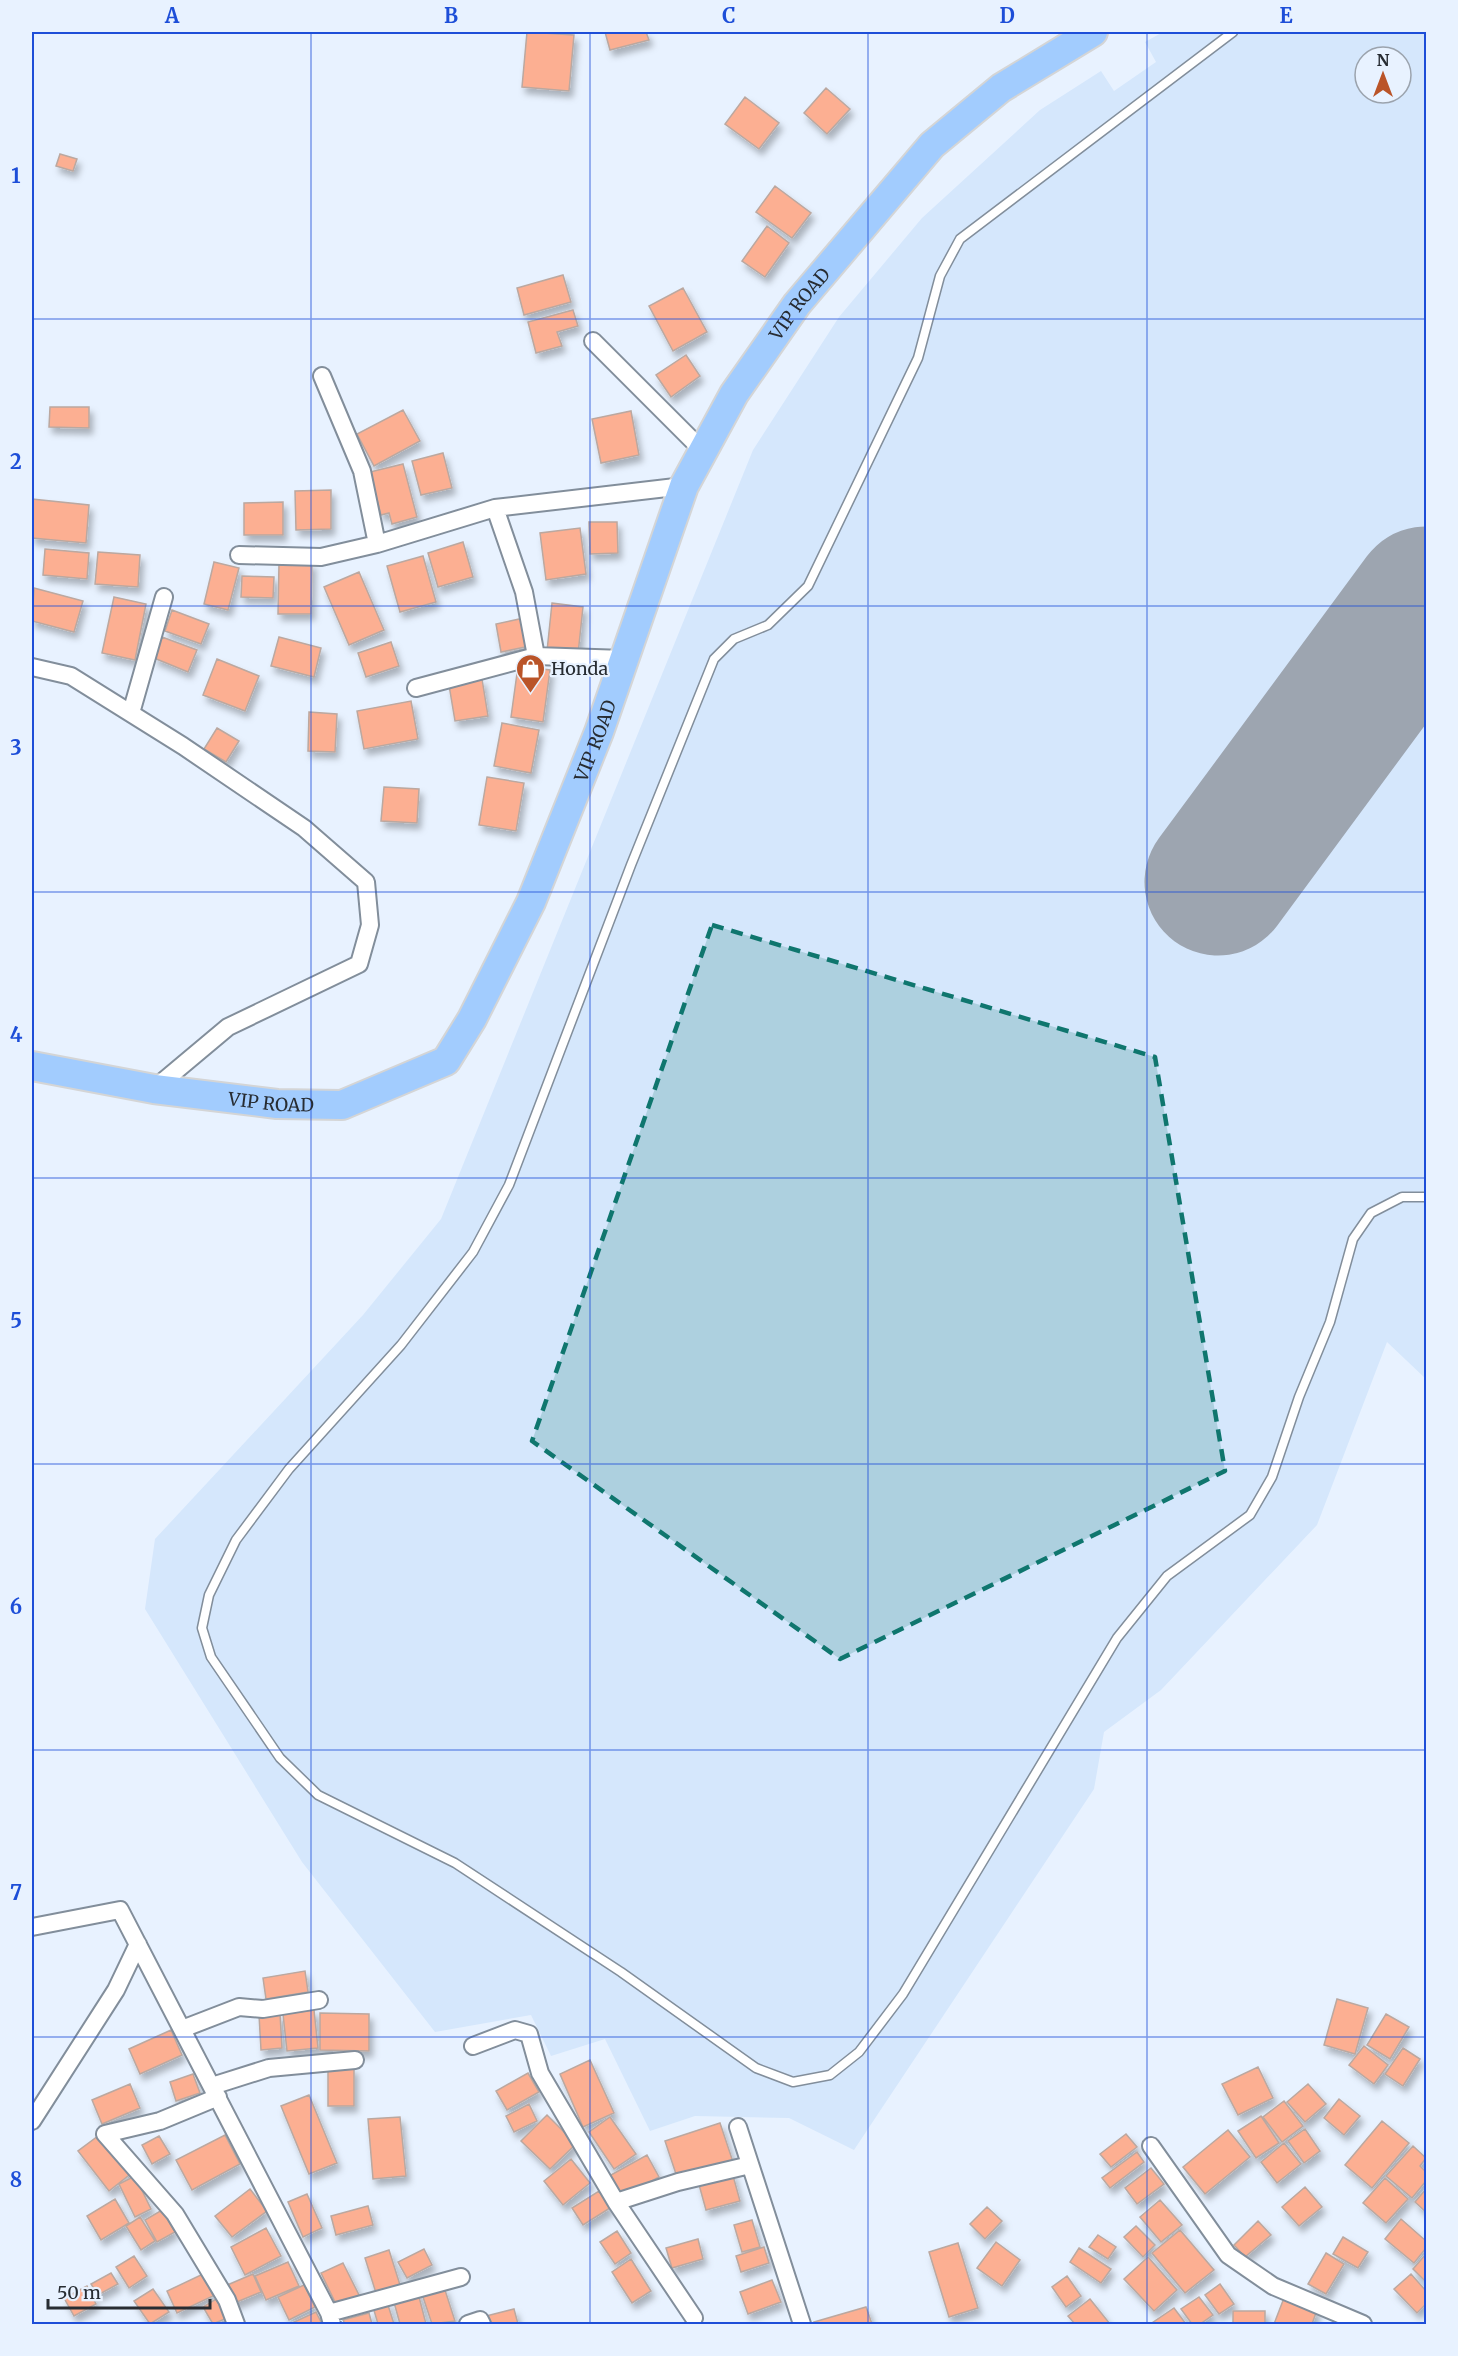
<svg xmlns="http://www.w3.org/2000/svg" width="1458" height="2356" viewBox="0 0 1458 2356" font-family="Merriweather,serif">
<defs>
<filter id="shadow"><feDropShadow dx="3.5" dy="6" stdDeviation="3" flood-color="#0004"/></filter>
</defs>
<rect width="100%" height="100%" fill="#e8f2ff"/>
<path fill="#d5e7fc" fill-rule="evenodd" d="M1163,32H1426V1379L1387,1342L1317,1525L1161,1690L1104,1732L1094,1789L854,2150L789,2118L695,2116L650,2131L605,2039L551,2056L531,2015L435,2032L302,1862L145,1609L155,1539L363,1315L441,1219L753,450L839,317L922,218L1040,110L1101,71L1114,91L1156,62L1145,42ZM1365,57H1401V93H1365Z"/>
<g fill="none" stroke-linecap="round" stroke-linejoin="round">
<path stroke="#9da5b0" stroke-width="147" d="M1218,882L1426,600"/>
</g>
<path fill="#fcaf92" stroke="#bba8a0" stroke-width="1.5" filter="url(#shadow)" d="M527,32L574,35L569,91L522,87Z
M605,32H646L649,40L610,50Z
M826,88L850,109L827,134L804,113Z
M745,97L779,123L759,149L725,124Z
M60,154L77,159L73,171L56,166Z
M775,186L811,213L792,238L756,212Z
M767,226L789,243L765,277L742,261Z
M563,275L571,302L524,315L517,288Z
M683,288L707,332L673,351L649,306Z
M573,310L578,326L557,332L562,346L536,353L528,322Z
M686,355L700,376L671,397L656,375Z
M50,407H89V428L49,427Z
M403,410L420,441L374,466L357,434Z
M631,411L639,455L601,463L592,419Z
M443,453L452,488L421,495L412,461Z
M403,464L417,517L392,524L389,513L381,515L370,472Z
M331,490V529L296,530L295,491Z
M32,499L89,505L86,543L32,538Z
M283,502V535H244V503Z
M589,522H617L618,553L590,554Z
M580,528L586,574L546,580L540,533Z
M463,542L473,577L438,587L428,553Z
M45,549L89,553L87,579L43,575Z
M98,552L140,555L138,587L95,584Z
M423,556L436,602L400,612L387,566Z
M214,562L239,568L228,610L204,604Z
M279,563H312L311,614H278Z
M359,572L384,630L349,645L324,587Z
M242,576L274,577L273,598L241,597Z
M34,588L83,601L74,632L32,621Z
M114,597L146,604L135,660L102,653Z
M552,603L583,607L578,654L547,651Z
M172,610L209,624L201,644L165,631Z
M524,618L530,646L501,652L496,624Z
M162,637L197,650L188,672L154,658Z
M279,637L321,648L314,677L271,666Z
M391,642L399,666L366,677L358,653Z
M217,659L259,676L245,711L203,695Z
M518,666L550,670L543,722L511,717Z
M482,679L488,716L455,721L449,685Z
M411,701L418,739L364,749L357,711Z
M309,712L337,714L335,752L308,751Z
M502,723L539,730L531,773L494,766Z
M217,728L239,741L226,762L204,749Z
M487,777L524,783L516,831L479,825Z
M384,787L419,789L417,823L381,821Z
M305,1971L308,1992L266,1999L263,1978Z
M1337,1999L1368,2008L1355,2054L1324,2045Z
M314,2010L318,2048L287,2051L283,2014Z
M320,2013L369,2014V2051L320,2050Z
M280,2014L282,2048L261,2050L259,2015Z
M1386,2014L1409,2027L1390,2059L1367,2045Z
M171,2030L182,2055L140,2074L129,2049Z
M1364,2046L1388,2065L1374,2084L1349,2065Z
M1403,2048L1420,2059L1403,2086L1385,2074Z
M590,2060L614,2113L583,2127L560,2074Z
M1258,2067L1273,2098L1238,2115L1222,2084Z
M328,2068H354V2106H328Z
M528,2073L539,2092L507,2110L496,2091Z
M193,2074L200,2093L176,2101L170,2082Z
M130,2084L140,2108L102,2124L92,2100Z
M1308,2084L1326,2104L1305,2122L1287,2102Z
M309,2095L337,2163L309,2174L281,2106Z
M1339,2099L1360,2116L1344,2135L1324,2118Z
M1284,2101L1303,2126L1282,2142L1263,2117Z
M529,2104L537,2121L514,2132L506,2116Z
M547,2115L576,2144L550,2169L521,2141Z
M1261,2116L1279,2143L1256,2158L1238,2131Z
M400,2117L406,2176L373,2179L368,2119Z
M610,2117L636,2154L614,2169L589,2132Z
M1382,2121L1409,2143L1372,2188L1345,2165Z
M720,2123L733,2162L678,2180L665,2141Z
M1305,2129L1320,2151L1304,2163L1288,2141Z
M1228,2130L1250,2157L1205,2194L1183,2167Z
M102,2133L133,2172L109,2191L78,2151Z
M1126,2134L1137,2147L1111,2167L1100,2154Z
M225,2135L240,2164L192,2190L176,2160Z
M159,2136L170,2154L152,2164L142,2145Z
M1284,2143L1301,2164L1277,2183L1261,2162Z
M1413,2146L1426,2158L1420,2166L1426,2172V2181L1412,2198L1386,2176Z
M1137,2152L1144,2162L1110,2188L1102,2178Z
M647,2155L659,2177L621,2198L609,2176Z
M571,2159L590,2183L563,2205L544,2181Z
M1151,2168L1164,2184L1137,2204L1125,2188Z
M732,2172L740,2201L706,2210L698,2181Z
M135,2176L151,2209L135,2217L119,2184Z
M1385,2178L1408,2199L1386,2223L1363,2203Z
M1305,2187L1322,2207L1299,2226L1282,2207Z
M250,2189L267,2211L232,2237L215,2216Z
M1426,2189V2212L1415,2202Z
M599,2191L610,2208L583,2225L572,2208Z
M307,2194L322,2228L303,2237L288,2202Z
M115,2199L129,2223L101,2240L87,2216Z
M1160,2200L1182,2225L1161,2242L1140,2217Z
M368,2206L373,2225L336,2235L331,2216Z
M987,2207L1002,2221L985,2239L970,2224Z
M162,2210L175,2232L157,2242L145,2220Z
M140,2217L155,2241L141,2250L126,2226Z
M1401,2219L1426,2241V2248L1414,2263L1385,2239Z
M752,2220L760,2247L742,2252L734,2225Z
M1258,2221L1271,2235L1245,2257L1234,2245Z
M1136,2226L1155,2245L1143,2257L1124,2237Z
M266,2228L281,2256L245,2275L231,2247Z
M1180,2230L1214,2270L1185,2293L1152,2253Z
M617,2231L631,2253L615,2264L600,2242Z
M1098,2235L1116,2247L1108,2259L1089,2247Z
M1343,2237L1368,2252L1358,2268L1333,2254Z
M698,2239L703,2259L672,2268L666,2248Z
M996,2242L1020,2260L1002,2286L977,2268Z
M958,2243L978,2308L949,2317L929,2252Z
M764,2247L769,2263L741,2272L736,2256Z
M1079,2248L1111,2269L1101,2283L1070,2262Z
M424,2249L432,2265L407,2278L398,2262Z
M389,2250L400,2285L376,2293L365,2258Z
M1326,2253L1344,2264L1326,2294L1308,2284Z
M1426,2254V2282L1413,2269Z
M134,2256L147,2276L129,2288L116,2267Z
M1148,2257L1177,2290L1154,2311L1124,2279Z
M631,2259L651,2291L632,2303L612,2272Z
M288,2262L299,2286L266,2300L255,2276Z
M343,2263L359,2295L337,2306L321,2273Z
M111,2273L118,2284L98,2295L91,2284Z
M203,2274L213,2296L177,2313L167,2291Z
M253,2274L261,2292L232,2304L225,2286Z
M1411,2274L1426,2291V2304L1417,2313L1394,2289Z
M1067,2276L1081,2296L1066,2307L1052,2287Z
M772,2280L781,2302L748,2314L740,2292Z
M1220,2284L1234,2304L1219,2314L1205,2295Z
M304,2285L315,2307L289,2320L278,2297Z
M87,2286L96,2304L74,2316L64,2298Z
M444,2287L455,2321L432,2324L422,2294Z
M153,2289L169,2312L150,2324L134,2301Z
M417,2289L426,2324H400L392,2295Z
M1199,2297L1213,2315L1200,2324H1192L1181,2309Z
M1284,2298L1317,2310L1312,2324H1274Z
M216,2299L227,2318L213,2324L203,2307Z
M1090,2299L1110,2324H1075L1068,2316Z
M387,2302L394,2324H378L373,2307Z
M866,2307L872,2324H815L814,2322Z
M1174,2308L1186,2324H1154L1152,2323Z
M514,2309L518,2324H488L486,2316Z
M1233,2311H1265V2324H1233Z
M316,2312L322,2324H293L292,2323Z
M369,2313L372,2324H345L343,2320Z"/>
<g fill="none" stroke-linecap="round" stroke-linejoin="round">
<defs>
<path id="service" d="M1233,32L960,239L940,276L918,358L808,586L768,625L734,639L714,659L631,865L509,1185L473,1252L401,1345L289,1469L236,1540L209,1595L202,1628L211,1657L280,1758L318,1795L455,1863L621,1972L756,2068L793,2082L830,2075L859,2052L903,1994L1117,1638L1167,1576L1250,1515L1272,1477L1299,1397L1330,1322L1353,1239L1371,1213L1402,1197H1426"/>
<path id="minor" d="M593,341L703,451
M322,376L362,471L377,544
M495,508L524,592L536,656
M239,555L321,557L377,544L495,508L684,486
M32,667L71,676L183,746L304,828L366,882L370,925L359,964L228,1027L154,1089
M416,688L536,656L624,659
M131,713L164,597
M32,1927L120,1910L329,2313L332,2324
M182,2029L239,2007L263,2009L319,2000
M473,2046L515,2030L529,2034L540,2073L616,2202L694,2318
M212,2086L269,2068L355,2060
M218,2097L160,2121L105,2134L175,2214L227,2300L236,2324
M32,2121L116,1990L138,1944
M738,2127L802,2324
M1151,2146L1228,2255L1273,2286L1363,2324
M616,2202L678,2182L750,2165
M329,2313L461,2277
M468,2324L480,2320L482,2324"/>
<g id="trunk">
<path id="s1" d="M32,1066L154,1089L277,1104L342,1105L446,1061L472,1019L531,902L599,732L684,486L734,394L797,304L932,145L1001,88L1093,32"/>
</g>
</defs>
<use href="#service" stroke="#828e9b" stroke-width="11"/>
<use href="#minor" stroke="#828e9b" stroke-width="20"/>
<use href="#trunk" stroke="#d4d5d6" stroke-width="32"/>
<use href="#service" stroke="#fff" stroke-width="8"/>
<use href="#minor" stroke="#fff" stroke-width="16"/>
<use href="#trunk" stroke="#a2ccfe" stroke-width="28"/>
</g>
<path fill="#0f766e" fill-opacity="0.2" stroke="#0f766e" stroke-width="4.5" stroke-dasharray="12 8" stroke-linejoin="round" d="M712,925L1155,1057L1225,1471L840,1659L532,1441Z"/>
<path fill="none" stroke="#1d4ed8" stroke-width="1.5" stroke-opacity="0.55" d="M311,32V2324M590,32V2324M868,32V2324M1147,32V2324M32,319H1426M32,606H1426M32,892H1426M32,1178H1426M32,1464H1426M32,1750H1426M32,2037H1426"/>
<defs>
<symbol id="shop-pin" viewBox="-11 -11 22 30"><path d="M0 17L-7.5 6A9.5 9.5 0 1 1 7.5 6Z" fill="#ba5428" stroke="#e8f2ff"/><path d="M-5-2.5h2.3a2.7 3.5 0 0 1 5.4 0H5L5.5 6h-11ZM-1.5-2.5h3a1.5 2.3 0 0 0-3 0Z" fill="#fff"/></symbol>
</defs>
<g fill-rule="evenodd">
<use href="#shop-pin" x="514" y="652" width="33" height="45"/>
</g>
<g text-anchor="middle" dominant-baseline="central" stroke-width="4.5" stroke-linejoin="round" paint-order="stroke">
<g font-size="18" fill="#272c32" stroke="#e8f2ff">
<text stroke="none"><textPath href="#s1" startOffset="1266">VIP ROAD</textPath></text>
<text stroke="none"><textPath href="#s1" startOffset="780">VIP ROAD</textPath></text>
<text stroke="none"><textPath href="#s1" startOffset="242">VIP ROAD</textPath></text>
</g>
<g font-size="18" fill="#272c32" stroke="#e8f2ff" text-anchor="start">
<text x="551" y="668">Honda</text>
</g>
</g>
<rect width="1458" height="2356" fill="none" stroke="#e8f2ff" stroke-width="66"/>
<g transform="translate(1383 75)"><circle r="28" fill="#e8f2ff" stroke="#9ba3ad" stroke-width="1.5"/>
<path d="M0-4.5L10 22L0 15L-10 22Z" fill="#ba5428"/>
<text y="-9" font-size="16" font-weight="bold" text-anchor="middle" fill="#272c32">N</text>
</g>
<path d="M48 2299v9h162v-9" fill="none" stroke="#272c32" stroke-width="3"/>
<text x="57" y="2299" font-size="18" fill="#272c32" stroke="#e8f2ff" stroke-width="4.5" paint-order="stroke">50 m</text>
<rect x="33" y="33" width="1392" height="2290" fill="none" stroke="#1d4ed8" stroke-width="2"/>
<g font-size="20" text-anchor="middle" font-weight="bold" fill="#1d4ed8">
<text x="172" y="23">A</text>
<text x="451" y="23">B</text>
<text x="729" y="23">C</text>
<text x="1007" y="23">D</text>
<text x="1286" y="23">E</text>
<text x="16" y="183">1</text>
<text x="16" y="469">2</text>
<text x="16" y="755">3</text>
<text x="16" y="1042">4</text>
<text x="16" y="1328">5</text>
<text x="16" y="1614">6</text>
<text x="16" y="1900">7</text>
<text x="16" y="2187">8</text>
</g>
</svg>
